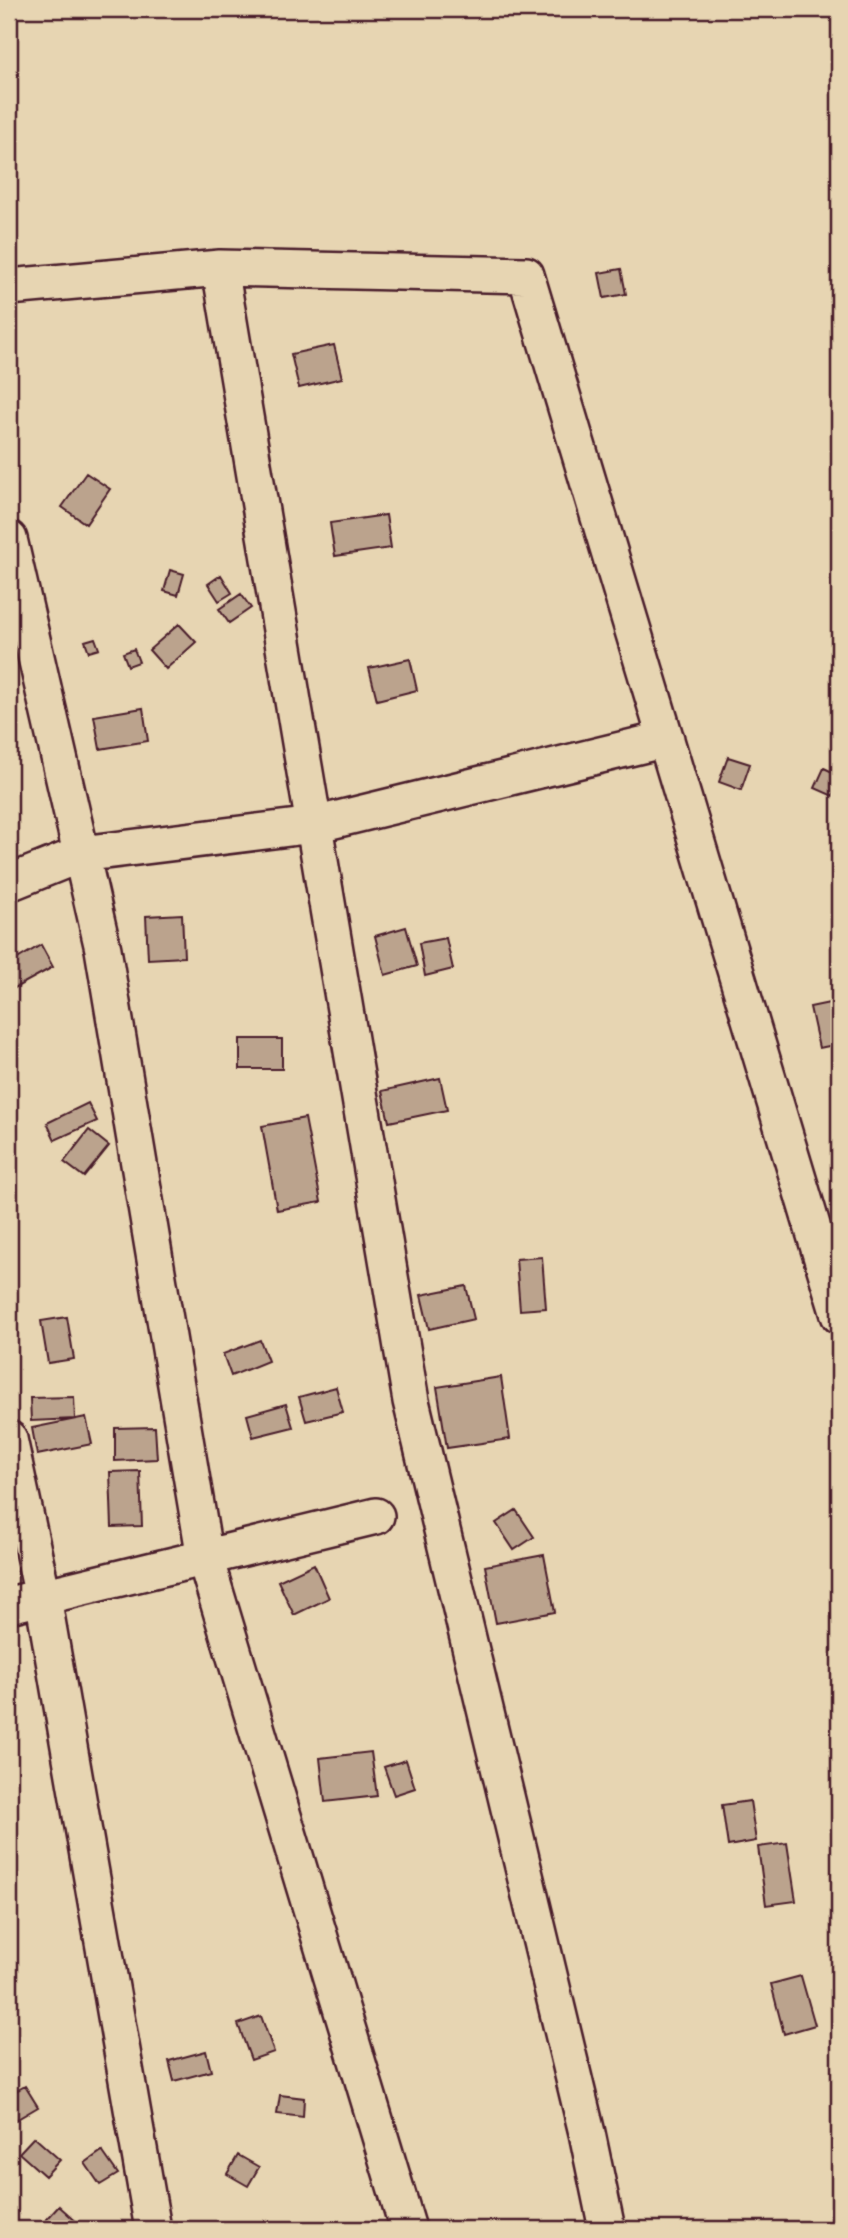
<svg xmlns="http://www.w3.org/2000/svg" width="848" height="2238" viewBox="0 0 848 2238" font-family="Caveat,sans-serif">
<rect width="100%" height="100%" fill="#e7d5b2"/>
<filter id="ink" filterUnits="userSpaceOnUse"><feTurbulence type="fractalNoise" baseFrequency=".0143" numOctaves="2"/><feDisplacementMap in="SourceGraphic" scale="14" xChannelSelector="R" yChannelSelector="G"/><feConvolveMatrix kernelMatrix="1 2 1 2 8 2 1 2 1" color-interpolation-filters="sRGB"/></filter>
<g filter="url(#ink)">
<path fill="#bba38d" stroke="#4a1f2b" stroke-width="2" d="M621,269L626,294L604,298L599,273Z
M334,345L342,378L299,388L291,354Z
M86,473L110,489L86,524L62,507Z
M386,515L391,548L335,556L330,523Z
M170,570L184,574L178,595L164,591Z
M221,575L232,593L219,601L208,584Z
M241,594L251,608L229,623L219,609Z
M179,624L196,642L166,669L149,650Z
M95,638L99,649L89,652L85,641Z
M134,649L139,662L128,666L123,653Z
M410,659L417,690L377,700L369,668Z
M143,708L148,741L100,749L94,716Z
M728,757L750,764L741,790L719,782Z
M824,768L839,775V780L833,796L815,788Z
M182,914L184,957L148,959L146,916Z
M406,927L417,966L385,975L375,936Z
M446,938L453,969L425,976L419,943Z
M41,945L53,967L11,990L9,985V964Z
M839,1001V1044L819,1048L810,1007Z
M240,1039H282V1069H240Z
M440,1078L447,1110L389,1122L382,1091Z
M88,1103L97,1121L55,1140L47,1123Z
M305,1118L321,1202L277,1210L262,1126Z
M89,1130L109,1146L84,1177L64,1162Z
M542,1257L546,1308L520,1310L516,1259Z
M466,1286L474,1319L429,1329L421,1295Z
M67,1317L74,1359L48,1363L41,1321Z
M260,1340L268,1361L231,1376L223,1354Z
M501,1377L510,1439L447,1448L437,1387Z
M336,1387L343,1412L306,1421L299,1397Z
M74,1397L75,1419L31,1421L30,1398Z
M286,1404L293,1427L253,1437L247,1415Z
M86,1417L92,1444L37,1455L32,1428Z
M155,1427L157,1459L115,1461V1428Z
M140,1471L142,1526L112,1527L110,1472Z
M516,1510L534,1537L514,1550L496,1523Z
M544,1555L555,1612L496,1623L485,1566Z
M314,1564L329,1598L294,1615L278,1581Z
M371,1752L377,1796L325,1802L320,1758Z
M406,1760L415,1788L394,1795L384,1767Z
M750,1801L756,1841L728,1846L722,1805Z
M787,1843L796,1901L766,1905L758,1847Z
M801,1976L815,2025L784,2034L771,1984Z
M261,2016L274,2052L251,2060L238,2024Z
M206,2051L211,2071L174,2081L169,2061Z
M25,2086L38,2107L9,2124V2095Z
M280,2095L304,2098L303,2117L277,2114Z
M34,2137L60,2160L45,2176L19,2153Z
M102,2151L118,2174L100,2185L85,2163Z
M238,2155L259,2167L248,2186L227,2174Z
M59,2206L79,2224L74,2229H38Z"/>
<g fill="none" stroke-linecap="round" stroke-linejoin="round">
<defs>
<path id="minor" d="M220,268L411,1401L587,2133L607,2229
M9,287L220,268L526,275L839,1315
M9,539L103,949L205,1558L408,2229
M9,883L81,854L314,825L666,739
M9,1439L43,1597L153,2229
M9,1605L376,1516"/>
</defs>
<use href="#minor" stroke="#4a1f2b" stroke-width="40"/>
<use href="#minor" stroke="#e7d5b2" stroke-width="35"/>
</g>
</g>
<rect width="848" height="2238" fill="none" stroke="#e7d5b2" stroke-width="35"/>
<rect x="18" y="18" width="813" height="2203" fill="none" stroke="#4a1f2b" stroke-width="2.5" filter="url(#ink)"/>
</svg>
